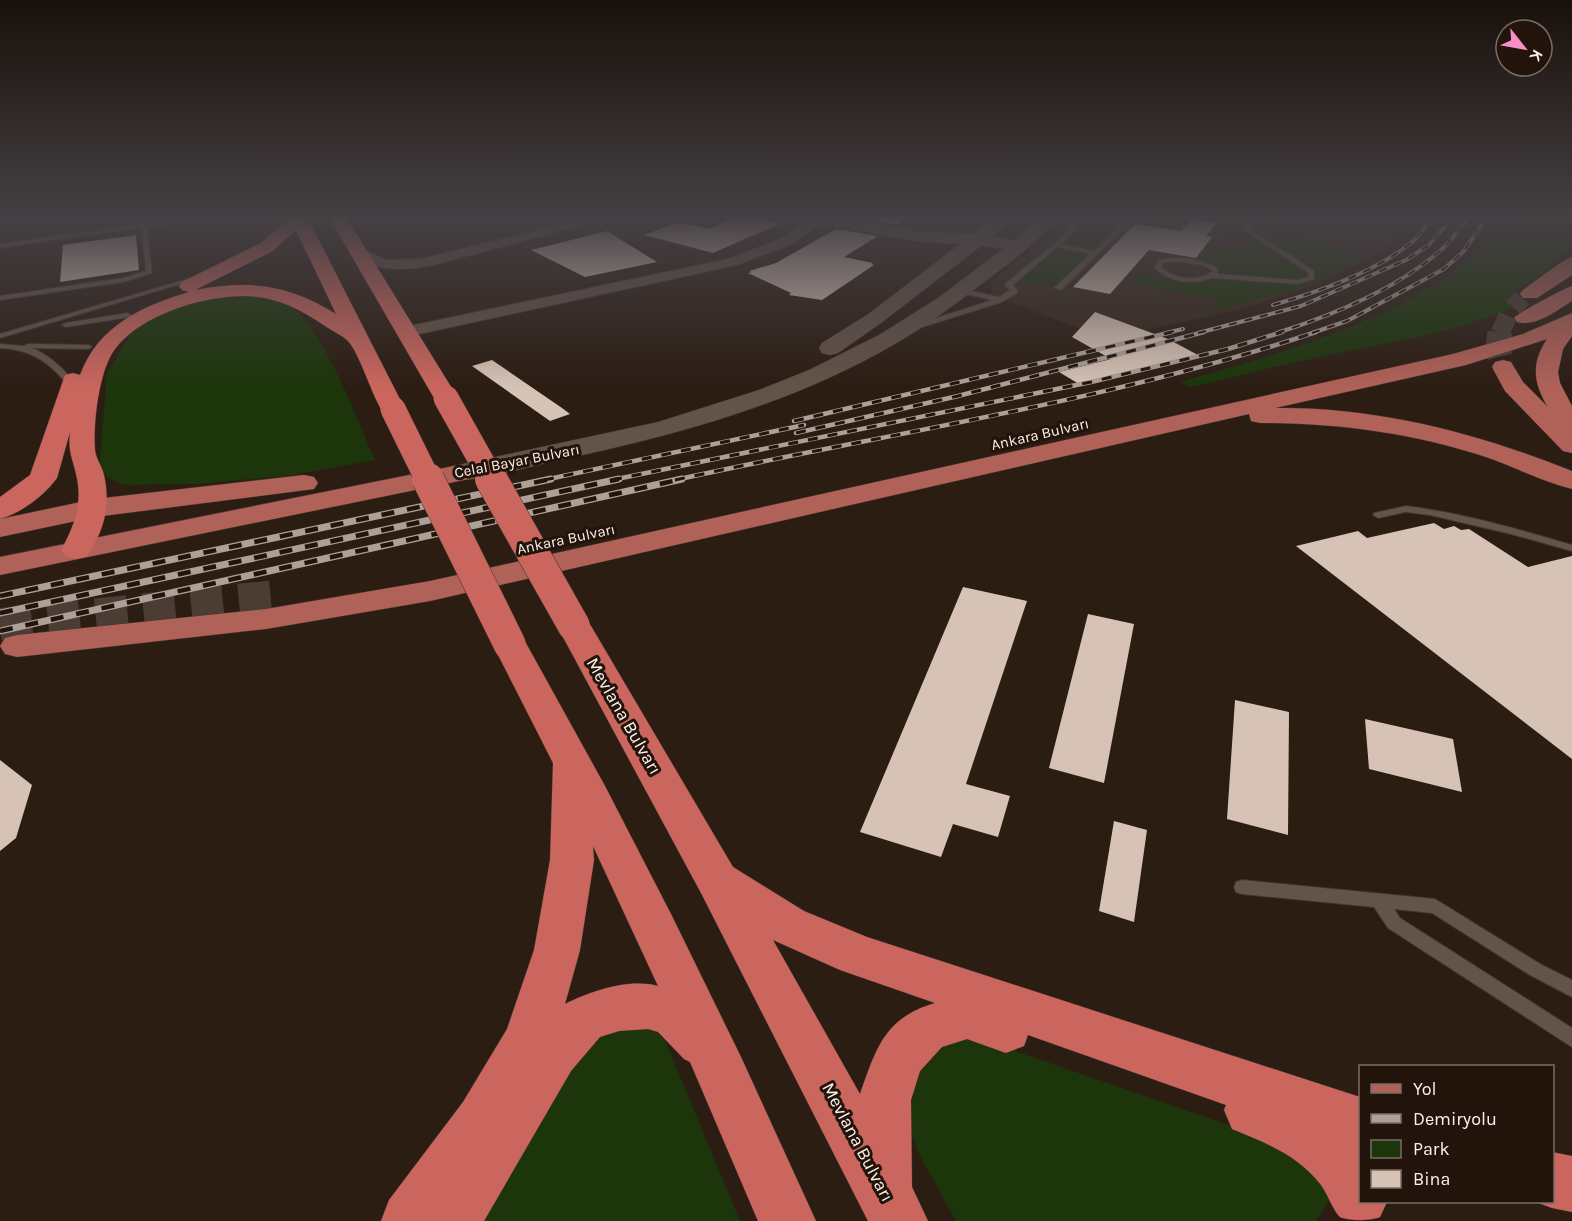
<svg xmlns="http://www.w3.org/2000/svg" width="1572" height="1221" viewBox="0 0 1572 1221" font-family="Karla,sans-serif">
<rect width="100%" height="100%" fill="#2c1d13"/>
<path fill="#37291c" d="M1066,217H1420L1395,240L1364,262L1301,290L1245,308L1107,339L991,295V282L1059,228Z"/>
<path fill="#1c350a" d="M1151,217H1191L1178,230L1144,225Z
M1238,217H1255L1362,260L1298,289L1210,312L1219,300L1132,283L1143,272C1168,276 1194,285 1218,276L1219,271L1202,260L1213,247L1241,251L1249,240L1214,234L1227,219Z
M1501,217H1572L1570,246L1547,270L1510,294L1531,301C1465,330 1395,341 1324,356C1280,365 1235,377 1191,387L1180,382C1271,356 1456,308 1501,217Z
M1083,224L1115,229L1092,251L1059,245Z
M1057,246L1092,253L1056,285L1012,284Z
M237,295C249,296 267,295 278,299C320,314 357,420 375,460L293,475L198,484L123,485L99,472L107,373L134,329L168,309L199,300Z
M624,1023L655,1030L665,1040L740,1221H470L583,1042Z
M957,1039H981L1275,1141L1314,1168L1330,1199L1316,1221H956L920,1156L909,1126L916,1076L931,1055Z"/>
<path fill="#d7c3b6" d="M736,217H750L779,224L713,253L644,235L679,222L709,229Z
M857,217H909L896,225Z
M1192,219L1216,223L1206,236L1212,237L1196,258L1149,250L1110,294L1073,287L1135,224L1181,231Z
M836,229L878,236L844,257L873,263L871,264L874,265L822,300L789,295L791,293L748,273L752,272L749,271L776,263Z
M607,231L657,262L585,277L531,250Z
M136,235L139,270L60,282L63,245Z
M1095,312L1168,339L1198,355L1079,384L1059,372L1111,359L1072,337Z
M492,360L562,408L570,414L550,421L472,366Z
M1434,523L1444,529L1454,526L1461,530L1469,529L1528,567L1572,556V759L1296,546L1358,531L1367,538Z
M963,587L1027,601L966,784L1010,796L998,837L953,824L941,857L860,832Z
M1088,614L1134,624L1104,783L1049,768Z
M1235,700L1289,712L1288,835L1227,819Z
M1365,719L1453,739L1462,792L1369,769Z
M0,760L32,785L16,838L0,851Z
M1114,821L1147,830L1134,922L1099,911Z"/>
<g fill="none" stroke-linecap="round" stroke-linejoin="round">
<path stroke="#4b3d33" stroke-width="19" stroke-dasharray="19 10" stroke-linecap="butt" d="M1500,333L1509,313L1522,298"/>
<path stroke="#4b3d33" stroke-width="25" stroke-dasharray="25 12" stroke-linecap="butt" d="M1500,332L1498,348L1503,367"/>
<path stroke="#4b3d33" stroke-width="32" stroke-dasharray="32 16" stroke-linecap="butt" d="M0,624L276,596"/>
<defs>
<path id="service" d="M140,217H146L147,223L186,217H204L147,227L152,273L124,282L0,300V296L123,278L146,271L141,227L0,248V244L141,224Z
M574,217H583L593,222L590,224Z
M1078,217H1084L1071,235L1061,244L1094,251L1122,224L1091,217H1106L1130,223L1061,290L1054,288L1090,254L1057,247L1013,285L1018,291L1017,293L1002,302L919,328L912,326L992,300L957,292V288L999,297L1010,290L1005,285L1006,283L1067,233Z
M1230,217H1238L1235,219Z
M1258,217L1264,218L1250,229L1314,271V279L1297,284L1212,278C1193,285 1168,283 1154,267L1159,260C1179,256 1199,258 1217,268L1218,274L1297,280L1308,277L1309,273L1244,230V228ZM1176,261L1202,265L1212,270V272C1196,282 1174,279 1161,267L1163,263Z
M194,277L200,278L0,338V334Z
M127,313L131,315L130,317L66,327L62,325L66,323Z
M0,344L24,346L28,344L88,345L92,347L88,349L32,348C51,356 64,369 76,385L72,388L69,387C51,363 31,349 0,348Z
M1406,506C1462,513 1518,529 1572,545V551L1511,534L1430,515L1406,512L1378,518L1373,515L1374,513Z
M1242,880L1435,899L1542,965L1572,980V997L1530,975L1432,913L1394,909L1400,918L1572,1028V1047L1388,928L1374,907L1242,894L1236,892L1234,887L1236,882Z"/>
<path id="minor" d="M591,217H613L437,264C410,271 371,274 350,251L357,247L387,260L420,259Z
M816,217L828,219L790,245L737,265L405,337L397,332L405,327L728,259L780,239Z"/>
<path id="secondary" d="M803,217H841L922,232L973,234L996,217H1015L992,237L1015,240L1039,217H1057C1038,244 1008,263 983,283C954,305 925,327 893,345C788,406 669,437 551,462C527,467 472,484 449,479L445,473L449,467L658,422L759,390L809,370L879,335L938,298L1003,249L981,246L881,323L838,353L830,355L822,353L819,348L822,343L867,315L960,244L922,242L811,222Z"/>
<path id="primary" d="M1572,257V275L1537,298H1523L1520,294L1523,290C1533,283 1564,259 1572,257Z
M1572,286V301C1556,311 1536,327 1517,322L1514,318C1516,314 1565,288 1572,286Z
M1572,313V336L1563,349L1558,372L1560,383L1572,406V453L1563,451L1505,391L1492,367L1495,362L1503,360L1511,362L1523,382L1548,407C1533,383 1531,363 1547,339L1466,365L1275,408C1378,407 1477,433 1572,471V489C1543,482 1515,467 1486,457C1412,433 1338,423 1260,423L1251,421L1249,414L430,601L266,629L17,657L5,654L0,646L5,638L17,635L266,609L430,581L1453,354L1523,334Z
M459,465L469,467L473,473L469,479L0,575V557Z
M304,475L314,477L318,483L314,489L95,517L0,537V519L95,499Z"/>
<path id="trunk" d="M289,217H307L405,409L402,414L393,416L384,414C372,397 360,354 348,341C342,335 332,331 325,326C290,302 262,291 219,298C184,303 138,319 115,349C99,370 93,423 95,450C96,459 102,466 104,475C111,506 104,531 87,556L76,559L65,556L61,550C75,525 83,502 76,474C72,456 68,453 70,432L57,478C44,496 21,513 0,519V497L30,475L65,375L73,373L80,375C98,326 142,306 189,292L182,290L179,286L182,282L261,243ZM296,230L336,314C288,284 250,280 195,290L273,251Z
M329,217H346L458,398L455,403L446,405L437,403L434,398Z
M574,615L586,619L591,626L733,867L804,911L867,937L1360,1097V1202H1387L1380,1217C1370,1221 1349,1221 1340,1217C1334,1212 1327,1193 1321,1185C1298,1155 1266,1143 1232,1129L1224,1110L1226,1105L1028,1035L1024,1046L1006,1053L967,1039L942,1047L920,1071L911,1100L912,1187L928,1221H868L701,893L557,626L562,619ZM773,940L840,970L935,1003C884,1018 876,1049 860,1094Z
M510,634L522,637L527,645L605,786L672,916L741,1057L816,1221H758L690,1062L684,1059L658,1032L648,1029L619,1031L600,1037L571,1071L484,1221H381L389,1200L463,1102L507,1029L534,950L550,860L553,763L493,645L498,637ZM593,846L658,986C629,978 591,991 565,1004L580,950L594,860Z
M1552,1152L1572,1156V1212L1552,1208L1536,1202H1552Z"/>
</defs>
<use href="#service" stroke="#423630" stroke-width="2"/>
<use href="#minor" stroke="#423630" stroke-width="2"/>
<use href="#secondary" stroke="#423630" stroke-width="1"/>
<use href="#primary" stroke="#423630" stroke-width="1"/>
<use href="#trunk" stroke="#423630" stroke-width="1"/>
<use href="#service" fill="#645348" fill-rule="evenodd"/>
<use href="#minor" fill="#645348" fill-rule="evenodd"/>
<use href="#secondary" fill="#645348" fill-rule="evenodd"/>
<use href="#primary" fill="#b06158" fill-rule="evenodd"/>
<use href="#trunk" fill="#ca665e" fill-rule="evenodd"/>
<defs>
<path id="rail-far2" d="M1273,305C1318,292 1376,272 1412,242C1420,235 1426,225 1433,217
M1166,333L1183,329
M1198,333L1301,306L1406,260L1429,245L1453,217
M1277,333C1333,315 1398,289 1442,249C1452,240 1460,228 1469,217
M1312,333L1347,321L1444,269L1463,252L1487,217"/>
<path id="rail-far1" d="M794,421L1172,332
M796,433L958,396L1204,332
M544,480L804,425
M612,480L1091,382L1228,349L1282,332
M675,480C889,433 1108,402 1316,332"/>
<path id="rail" d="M0,596L551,479
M0,613L619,479
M0,631L682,479"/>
</defs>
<use href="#rail-far2" stroke="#aca098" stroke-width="4"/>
<use href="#rail-far1" stroke="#aca098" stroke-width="4.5"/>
<use href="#rail" stroke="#aca098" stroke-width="7"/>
<use href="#rail-far2" stroke="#22140a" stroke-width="2" stroke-dasharray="8" stroke-linecap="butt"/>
<use href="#rail-far1" stroke="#22140a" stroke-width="3" stroke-dasharray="10" stroke-linecap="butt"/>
<use href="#rail" stroke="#22140a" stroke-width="4.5" stroke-dasharray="13" stroke-linecap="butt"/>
<defs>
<path id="trunk-bridge-far1" d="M446,398L492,480
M393,409L428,480"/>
<path id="trunk-bridge" d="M428,479L510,645
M491,479L574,626"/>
</defs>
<use href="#trunk-bridge-far1" stroke="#423630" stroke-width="26" stroke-linecap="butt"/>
<use href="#trunk-bridge" stroke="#423630" stroke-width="33" stroke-linecap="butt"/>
<use href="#trunk-bridge-far1" stroke="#ca665e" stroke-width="25"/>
<use href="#trunk-bridge" stroke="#ca665e" stroke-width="32"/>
</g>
<linearGradient id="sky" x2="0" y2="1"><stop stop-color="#18100a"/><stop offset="0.56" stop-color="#454044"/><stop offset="1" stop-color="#454044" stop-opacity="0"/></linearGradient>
<rect width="1572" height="388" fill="url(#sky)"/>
<g text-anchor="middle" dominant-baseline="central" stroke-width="6" stroke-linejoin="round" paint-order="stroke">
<g font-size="15" fill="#fbf1ea" stroke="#22140a">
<text transform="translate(1040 434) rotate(-13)">Ankara Bulvarı</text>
<text transform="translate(517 461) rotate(-11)">Celal Bayar Bulvarı</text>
<text transform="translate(566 539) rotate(-12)">Ankara Bulvarı</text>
</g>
<g font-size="18" fill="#fbf1ea" stroke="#22140a">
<text transform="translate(624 716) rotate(60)">Mevlana Bulvarı</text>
<text transform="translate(858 1142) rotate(62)">Mevlana Bulvarı</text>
</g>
</g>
<rect x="1359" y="1065" width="195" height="138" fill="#22140a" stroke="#796c64" stroke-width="1.5"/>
<rect x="1371" y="1084" width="30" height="9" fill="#b06158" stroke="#796c64" stroke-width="1.5"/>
<text x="1413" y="1095" font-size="18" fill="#fbf1ea">Yol</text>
<rect x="1371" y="1114" width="30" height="9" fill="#aca098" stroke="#796c64" stroke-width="1.5"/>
<text x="1413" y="1125" font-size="18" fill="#fbf1ea">Demiryolu</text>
<rect x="1371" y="1140" width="30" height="18" fill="#1c350a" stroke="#796c64" stroke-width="1.5"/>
<text x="1413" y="1155" font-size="18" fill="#fbf1ea">Park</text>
<rect x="1371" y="1170" width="30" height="18" fill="#d7c3b6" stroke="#796c64" stroke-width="1.5"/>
<text x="1413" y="1185" font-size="18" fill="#fbf1ea">Bina</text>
<g transform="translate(1524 48) rotate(121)"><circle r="28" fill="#22140a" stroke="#796c64" stroke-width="1.5"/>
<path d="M0-4.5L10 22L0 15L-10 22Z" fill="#fa8fc8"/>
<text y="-9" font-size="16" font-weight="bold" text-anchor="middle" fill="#fbf1ea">K</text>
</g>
</svg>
